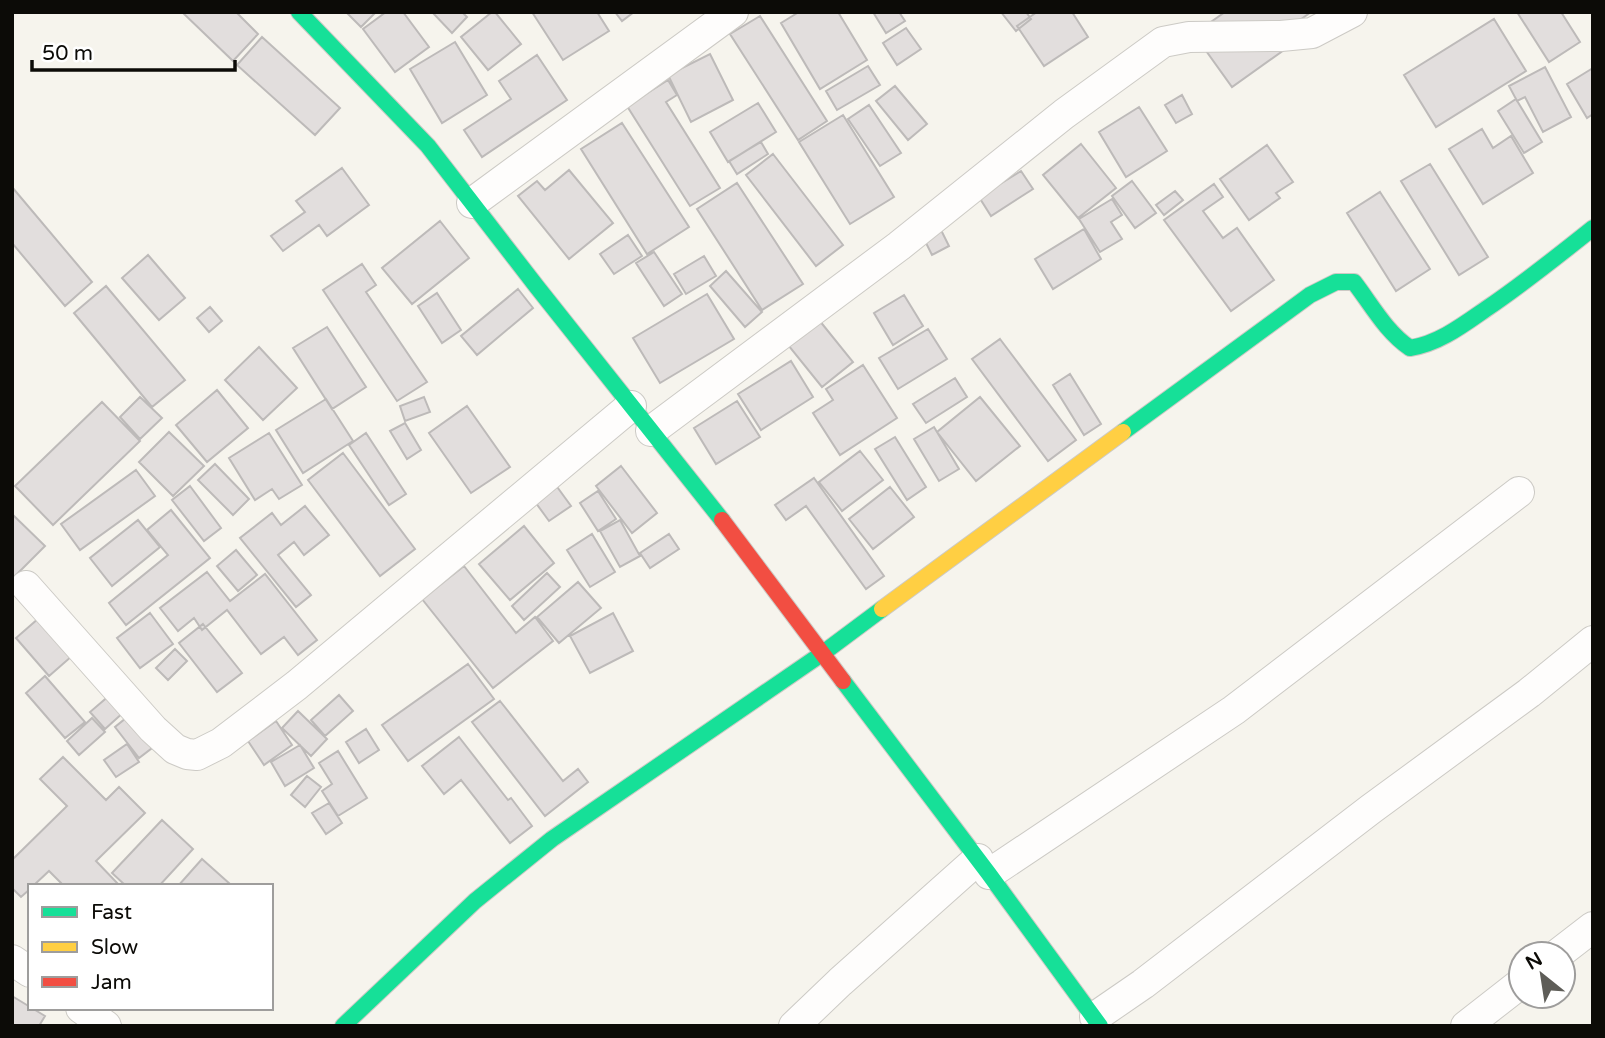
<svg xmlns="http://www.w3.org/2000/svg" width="1605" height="1038" viewBox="0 0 1605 1038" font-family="'Varela Round',sans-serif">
<rect width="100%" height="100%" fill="#f6f4ed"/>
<path fill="#e2dedd" stroke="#bdbab9" stroke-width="2" d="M182,12H236L258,34L233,61Z
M346,12H376L361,27Z
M386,12H403L429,47L395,72L363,29Z
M432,12H462L467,17L452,33Z
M492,12H495L521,44L488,70L461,37Z
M532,12H597L609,31L563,60Z
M615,12H634L622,21Z
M799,12H838L867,60L820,89L781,23Z
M873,12H899L905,21L886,33Z
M1001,12H1026L1031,19L1016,31Z
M1037,12H1072L1088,37L1044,66L1017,26Z
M1225,12H1311L1275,38L1284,50L1232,87L1194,34Z
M1517,12H1561L1580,42L1549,62Z
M760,16L827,121L798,140L730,34Z
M1494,19L1526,71L1436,127L1404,75Z
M906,28L921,49L897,65L883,43Z
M262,37L340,108L315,135L237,65Z
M455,42L487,95L442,123L410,69Z
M710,54L733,100L691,122L668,75Z
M537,55L567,100L482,157L464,130L511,99L499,81Z
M868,66L880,85L837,110L826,91Z
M1545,67L1571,117L1543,132L1525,97L1517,101L1509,86Z
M1593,68V114L1587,118L1567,84Z
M668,80L677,95L666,102L720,188L690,206L627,106Z
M895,86L927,124L908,140L876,101Z
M1182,95L1192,114L1176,123L1165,105Z
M1516,99L1542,142L1524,153L1498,111Z
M758,103L776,132L728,162L710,132Z
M869,105L901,153L880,166L848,119Z
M1139,107L1167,151L1126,177L1099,132Z
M843,115L894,197L850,224L799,142Z
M622,123L689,227L647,254L581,149Z
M1482,129L1493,148L1511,136L1533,173L1483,204L1449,149Z
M761,142L768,154L737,174L729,161Z
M1081,144L1116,188L1078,218L1043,175Z
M1267,145L1293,182L1276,193L1280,198L1249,220L1220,179Z
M773,154L843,245L816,266L746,175Z
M1430,164L1488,257L1459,275L1401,181Z
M342,168L369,205L327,236L319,225L283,251L271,236L305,212L296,201Z
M569,170L613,223L569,259L518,196L537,181L545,190Z
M1021,171L1033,189L991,216L979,197Z
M1132,181L1156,213L1135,228L1112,196Z
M737,183L803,284L762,310L697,209Z
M1214,184L1223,197L1203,211L1223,238L1237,228L1274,280L1231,311L1164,220Z
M12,187L92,282L65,306L12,243Z
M1175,191L1183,200L1164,215L1156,205Z
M1380,192L1430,269L1396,291L1347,213Z
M1112,199L1122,215L1111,222L1122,239L1100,252L1079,219Z
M440,221L469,258L412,304L382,268Z
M1084,229L1101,259L1053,289L1035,259Z
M941,230L949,246L932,255L924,239Z
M628,235L642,256L614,274L600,254Z
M654,252L682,294L664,306L636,263Z
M148,255L185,298L159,320L122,278Z
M704,256L716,276L686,294L674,274Z
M362,264L376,285L366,292L427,382L397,401L323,290Z
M726,271L762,312L745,327L710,286Z
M106,286L185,380L152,407L74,313Z
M518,289L533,308L477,355L461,336Z
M437,293L461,330L442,343L418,306Z
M707,294L734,339L660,383L633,338Z
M904,295L923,326L893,345L874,313Z
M210,307L222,321L209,332L197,318Z
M815,315L853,362L822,387L784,340Z
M327,327L366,387L332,409L293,348Z
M928,329L947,359L898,389L879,358Z
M1000,339L1076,440L1048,461L972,359Z
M259,347L297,388L263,420L225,380Z
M791,361L813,397L761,430L738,394Z
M863,365L897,418L840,455L813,413L833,400L826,389Z
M1070,374L1101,424L1084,435L1053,385Z
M955,378L967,397L926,423L913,404Z
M217,390L248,428L207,462L176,425Z
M140,397L162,418L140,439L120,417Z
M424,397L430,412L405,421L400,406Z
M980,397L1020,446L976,481L937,432Z
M326,399L353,441L303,473L276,430Z
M737,401L760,437L716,464L694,428Z
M102,402L140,441L53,525L15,486Z
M467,406L510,467L471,493L429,433Z
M405,423L421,450L407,459L390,431Z
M934,427L959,469L939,481L914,439Z
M169,432L204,466L173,496L139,462Z
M269,433L302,485L279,499L272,489L255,500L229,458Z
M366,433L406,494L389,505L349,445Z
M895,437L926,487L907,500L875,449Z
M860,451L883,480L842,511L819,482Z
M343,453L415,549L380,576L308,480Z
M215,464L249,499L233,515L198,480Z
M621,466L657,513L632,533L596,486Z
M136,470L155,496L80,550L61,524Z
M814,478L884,576L866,589L806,506L786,520L775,505Z
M555,484L571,506L549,521L533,499Z
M190,486L221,528L204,541L172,500Z
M890,487L914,517L873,549L849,519Z
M598,491L616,519L598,531L580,503Z
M305,506L329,535L304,555L294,542L278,555L311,595L296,607L240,538L272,513L281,525Z
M171,510L210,558L126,625L109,603L168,555L147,530Z
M12,514L45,546L12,579Z
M138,520L160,547L112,586L90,558Z
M620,520L640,556L620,567L600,531Z
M524,526L554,563L510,600L479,564Z
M592,534L615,572L590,587L567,550Z
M669,534L679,549L650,568L640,553Z
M236,550L257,575L238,591L217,566Z
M464,566L516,633L535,617L553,641L493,688L422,599Z
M207,572L230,601L265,574L317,640L298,655L284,637L261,654L227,610L202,630L194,618L178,631L160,608Z
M547,573L560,587L524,620L512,606Z
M578,582L601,608L559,643L537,617Z
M150,613L173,644L140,668L117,638Z
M613,613L633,651L590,673L570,636Z
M39,618L72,656L49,676L16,638Z
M203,624L242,673L217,692L179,643Z
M175,649L187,661L168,680L156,668Z
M468,664L494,699L408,761L382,725Z
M45,676L85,722L65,738L26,693Z
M110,695L125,711L105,729L90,712Z
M339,695L353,711L325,736L311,720Z
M500,701L563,781L578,769L588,782L545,816L472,722Z
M298,711L327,739L311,756L282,728Z
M131,714L156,745L139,758L115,727Z
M92,718L105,732L79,755L67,741Z
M276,721L292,745L264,765L248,741Z
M366,729L379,750L359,763L346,742Z
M459,737L508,800L511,798L532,826L510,843L461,780L444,794L422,766Z
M127,744L139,762L116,777L104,760Z
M300,745L314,768L285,786L271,762Z
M338,751L367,798L338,816L322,791L332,784L319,763Z
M63,757L106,800L119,787L145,813L96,861L120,886H64L49,871L33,886H30V889L21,897L12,888V860L67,806L40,779Z
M307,776L321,787L305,807L291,795Z
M329,803L342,823L326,834L312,813Z
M162,820L193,849L159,886H126L112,873Z
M202,859L230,884L229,886H178Z
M12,996L45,1016L39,1026H12Z"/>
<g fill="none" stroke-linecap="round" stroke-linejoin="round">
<defs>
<path id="street" d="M472,203L733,12
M651,431L899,246L1064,114L1163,42L1189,37L1281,36L1312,33L1352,12
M26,586L153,729L175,749L187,754L197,755L221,743L297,685L631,406
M989,874L1234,710L1519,492
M1558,954L1593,927
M12,960L30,972
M81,1008L106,1026
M1095,1017L1143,984L1371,809L1529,693L1593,641
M794,1026L840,982L978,859
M1466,1026L1521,983"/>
<path id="fast" d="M299,12L428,146L537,287L722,520
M1123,432L1310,295L1336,282H1354C1371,304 1386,332 1410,348C1438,344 1463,325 1486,309C1523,284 1558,256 1593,228
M843,681L989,874L1100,1026
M343,1026L475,901L552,839L823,653L882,609"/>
<path id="slow" d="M882,609L1123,432"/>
<path id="jam" d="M722,520L843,681"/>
</defs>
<use href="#street" stroke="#cccac5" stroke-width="32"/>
<use href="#fast" stroke="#cccac5" stroke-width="18"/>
<use href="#slow" stroke="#cccac5" stroke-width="18"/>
<use href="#jam" stroke="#cccac5" stroke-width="18"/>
<use href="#street" stroke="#fefdfc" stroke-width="30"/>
<use href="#fast" stroke="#16e098" stroke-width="16"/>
<use href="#slow" stroke="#ffcf43" stroke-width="16"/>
<use href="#jam" stroke="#f24e42" stroke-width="16"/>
</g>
<rect width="1605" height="1038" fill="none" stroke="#0c0b07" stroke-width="28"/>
<rect x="28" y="884" width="245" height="126" fill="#ffffff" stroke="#9e9d9c" stroke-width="2"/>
<rect x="42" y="907" width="35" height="10" fill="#16e098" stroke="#9e9d9c" stroke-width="2"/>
<text x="91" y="919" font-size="21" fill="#0c0b07">Fast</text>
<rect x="42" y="942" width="35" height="10" fill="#ffcf43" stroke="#9e9d9c" stroke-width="2"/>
<text x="91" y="954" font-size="21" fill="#0c0b07">Slow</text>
<rect x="42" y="977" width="35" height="10" fill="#f24e42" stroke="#9e9d9c" stroke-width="2"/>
<text x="91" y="989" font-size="21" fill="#0c0b07">Jam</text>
<g transform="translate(1542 975) rotate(330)"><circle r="33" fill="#ffffff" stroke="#9e9d9c" stroke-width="2"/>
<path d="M0-5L12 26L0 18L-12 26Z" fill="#5e5d58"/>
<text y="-10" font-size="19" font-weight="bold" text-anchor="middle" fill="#0c0b07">N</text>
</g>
<path d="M32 60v10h203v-10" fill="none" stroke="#0c0b07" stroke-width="3.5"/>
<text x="42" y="60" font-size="21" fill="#0c0b07" stroke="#ffffff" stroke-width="5" paint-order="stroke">50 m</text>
</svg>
